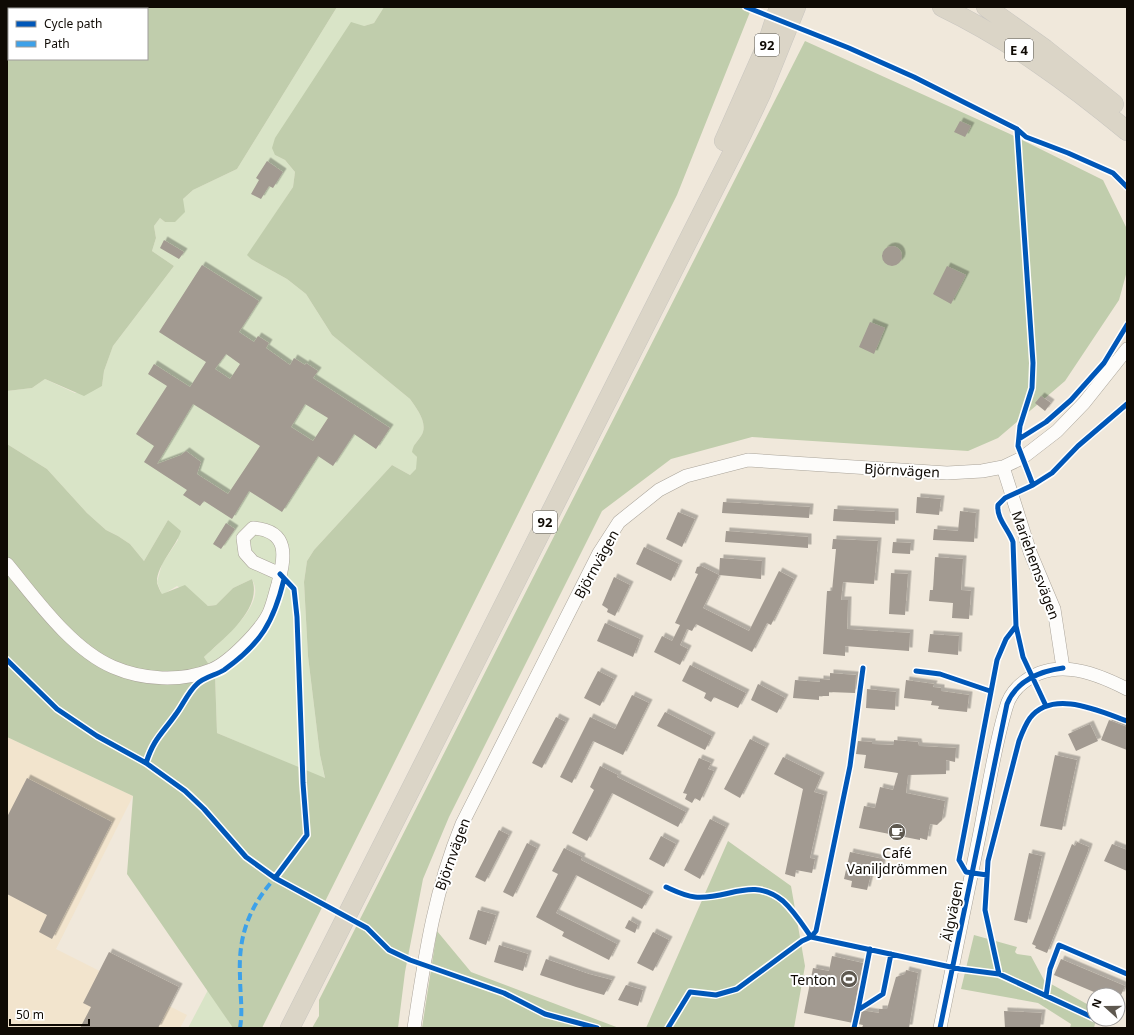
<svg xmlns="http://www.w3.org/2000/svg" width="1134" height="1035" viewBox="0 0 1134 1035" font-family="'Noto Sans',sans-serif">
<defs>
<filter id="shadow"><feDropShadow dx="3.5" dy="-3.5" stdDeviation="0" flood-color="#0004"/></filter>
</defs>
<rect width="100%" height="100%" fill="#f0e8db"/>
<path fill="#f2e4cd" d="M7,737L133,796L56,949L187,1015L180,1028H7Z"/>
<path fill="#d9e4c7" d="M337,7H384L374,23L364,26L275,155L285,160L295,172L293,187L248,255L251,259L287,279L306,294L332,335L410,399C417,409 429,424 421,436C416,444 414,443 413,452L417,457V469L410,475L392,465L314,550L307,561L304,582L308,656L320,755L325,779L217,733L215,674L204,657C219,643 259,610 255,588C255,585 253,582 252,579L233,588L216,605L208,606L196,597L177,586L162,595L157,582L162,564L178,540L168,520L144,561L130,544L118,536L106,530L87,513L47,469L7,444V391L32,388L45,379L75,393L102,386L104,371L113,346L174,266L152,251L156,238L154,226L160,218L165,222L183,199L193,190L237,169Z
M208,990L233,1028H188Z"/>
<path fill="#c0cdac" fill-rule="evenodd" d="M7,7H337L237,169L193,190L183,199L185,212L175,222H165L160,218L154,226L156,238L152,251L174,266L113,346L104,371L102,386L84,396L45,379L32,388L7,391ZM9,9H147V59H9Z
M384,7H752L677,195L262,1028H233L127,874L133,796L7,737V444L47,469L87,513L106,530L118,536L130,544L144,561L168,520L181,531C176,547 156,566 157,583C158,586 160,591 162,594L185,585L208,606L216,605L233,588L252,579C263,609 224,638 204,657L215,674L217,733L325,778L320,755L308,656L304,582L307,561L314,550L392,465L410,475L416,469L417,457L412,452C414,443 416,444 421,436C429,424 417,409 410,399L332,335L306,294L287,279L251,259L247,255L293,187L295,172L285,160L275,155L272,148L275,138L351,22L364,26L374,23Z
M805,41L1010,134L1103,180L1127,229V271L1119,300L1065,381L998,438L968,451L752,437L671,459L602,511L449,817L423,879L405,972L398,1028H312L319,1016V1000Z
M728,841L791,886L805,966L794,1028H646Z
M437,931L471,972L619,1028H422Z
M974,935L1017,947L1015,952L1017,954L1031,956L1044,980L1094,1008V1019H1096L1094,1028H1070L1071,1024L1038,1003L961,989Z"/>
<path fill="#a29a91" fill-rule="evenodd" filter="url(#shadow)" d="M960,121L971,126L965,137L954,132Z
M267,161L283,172L273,188L269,186L261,199L251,194L259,180L256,178Z
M164,240L184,252L179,259L160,248Z
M882 256a10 10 0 1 1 20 0a10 10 0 1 1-20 0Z
M202,265L259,301L239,332L254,342L258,336L269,343L266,348L290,365L294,358L305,365L306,363L318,371L313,378L390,428L376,449L354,434L333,466L318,456L282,512L249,491L232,519L204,501L200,506L183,495L187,490L144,462L154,446L136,434L167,386L148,374L154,364L190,387L206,362L159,332ZM226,354L240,364L230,379L215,369ZM193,404L260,446L228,494L197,474L201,462L186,451L181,455L157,464ZM305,404L328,418L313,441L291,427Z
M947,266L966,275L951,304L933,294Z
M870,322L885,328L874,354L859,347Z
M1041,396L1051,403L1045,411L1035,403Z
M917,497L941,499L939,515L916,513Z
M723,502L810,507L809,518L722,513Z
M834,509L895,512V524L833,521Z
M960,511L976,513L974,542L933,540L934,529L958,531Z
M678,512L695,519L682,547L666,539Z
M226,523L235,529L221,549L213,544Z
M726,531L808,537V548L725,542Z
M833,539L878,541L874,584L843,582L841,600H848L847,629L910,633L909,651L845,646V656L823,654L827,591H832L836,549H832Z
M893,542L911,543L910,554L892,553Z
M644,547L679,564L671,581L636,564Z
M935,557L963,559L961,590L971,591L969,619L952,618L953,603L929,601L930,590H933Z
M720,558L762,561L761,579L719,575L703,608L749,631L779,571L794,579L771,625L767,623L752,652L696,624L692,631L687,629L680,645L688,649L680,665L654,652L662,636L672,641L680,625L675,623L698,574L695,573L697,567L701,566L719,575Z
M891,573L908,574L905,615L889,614Z
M614,577L630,585L615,616L607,612L608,609L602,605Z
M605,623L640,639L633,657L597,641Z
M930,634L959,636L958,655L928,652Z
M690,665L746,693L738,708L714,697L711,702L704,698L706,693L682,681Z
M598,671L614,679L600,706L584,698Z
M830,673L856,675L855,693L829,692V696H819V700L793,698L795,680L820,682V679L830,680Z
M906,680L934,684L933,687L941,688V691L969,695L967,712L938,709L939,706L931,705L932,701L904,698Z
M758,684L785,698L777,713L751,700Z
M867,689L896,692L895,710L866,708Z
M632,695L649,703L623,755L593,741L572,783L560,777L590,717L615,729Z
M665,712L712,736L705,750L657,726Z
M556,717L566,722L542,768L532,763Z
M1109,720L1127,727V750L1101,740Z
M1090,724L1098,741L1076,751L1068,734Z
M750,739L766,747L740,798L724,789Z
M894,740L918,742L919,746L956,748L955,762L946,760V774L908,775L906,793L945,801L942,820L937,825L930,824L927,840L920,838V840L859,828L864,806L875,808L880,787L893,790L898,773L864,768L866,755L856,754L858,741L872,742V744L894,745Z
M1055,755L1077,760L1062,830L1040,826Z
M783,757L821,776L814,792L824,795L810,858L815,859L812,873L796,870L795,877L785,874L803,789L774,774Z
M699,758L711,763L708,769L714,771L700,801L695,798L692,803L685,799L687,794L683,793Z
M600,766L618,775L617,777L686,812L678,827L612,793L587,841L572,833L594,790L590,787Z
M27,778L112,822L52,939L39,932L47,915L7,894V817Z
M710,819L726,827L700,879L684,870Z
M499,830L509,835L485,882L475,877Z
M661,836L676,844L664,867L649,859Z
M1077,842L1089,847L1088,851L1047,953L1035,948L1036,946L1032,944L1072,844L1075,846Z
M527,843L537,848L513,897L503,892Z
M1112,844L1127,850V871L1104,861Z
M564,848L582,857L581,860L650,895L642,909L576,875L556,913L617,944L609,960L562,936L564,932L536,917L558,874L552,871Z
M850,852L883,859L881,868L873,866L867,890L851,887L852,881L844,879Z
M1029,853L1042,856L1027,923L1014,920Z
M478,910L496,915L486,945L469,939Z
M629,920L638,925L635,933L625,928Z
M653,932L669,940L653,971L637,963Z
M499,945L528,954L523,971L494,962Z
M109,952L179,987L158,1028H80L91,1007L83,1003Z
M832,956L863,963L854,1009L879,1013V1009H887L896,977L905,974L906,970L918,973L909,1028H862L863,1025L804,1013L813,968L829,971Z
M546,959L589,974L612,980L604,995L576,987L540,975Z
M1061,959L1125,986L1121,995H1101L1054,975Z
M626,985L643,990L638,1006L618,1000Z
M1004,1011L1042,1013L1040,1028H1005Z"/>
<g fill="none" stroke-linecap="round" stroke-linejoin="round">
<defs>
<path id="minor" d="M1003,467L1030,552L1054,609L1063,668
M7,564C36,599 71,649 113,667C143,680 181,682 211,670C229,663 261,630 269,613C273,604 275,594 278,584C285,557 290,531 253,528L243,538L245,553L253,562L280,574
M414,1028C425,956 434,892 462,824L599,553L619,522L659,490L686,476L748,460L947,473L982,471L1003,467L1022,458L1057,431L1084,403L1127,349
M940,1028C953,963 967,898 980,832C988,791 994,748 1006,708C1008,700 1012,693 1018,687C1051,656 1092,671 1127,689"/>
<path id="highway" d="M942,7C1010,40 1069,83 1127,131
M986,7L1045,49L1114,104
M724,141L767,44L779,7
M290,1028L741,136L761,94L796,7"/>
</defs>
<use href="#minor" stroke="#aaa49a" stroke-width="14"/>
<use href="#highway" stroke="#c9c6c0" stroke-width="20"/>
<use href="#minor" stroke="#fdfcfa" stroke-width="13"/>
<use href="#highway" stroke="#dbd5c7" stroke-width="19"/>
<path stroke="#3da1e9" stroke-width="4" stroke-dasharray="8 4" stroke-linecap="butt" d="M240,1028C243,1011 240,993 240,976C238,936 249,907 275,878"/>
<defs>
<path id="cycleway" d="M746,7L849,48L914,77L1017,129L1026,137L1068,153L1113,173L1127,187
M1017,129L1033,363L1032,388L1020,426L1018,446L1033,485
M1019,439L1046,422L1071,400L1104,363L1127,325
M1016,626L1023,657L1046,706
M7,660L57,709L97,736L146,763L185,791L204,809L246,857L275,878L367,928L389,950L410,960L504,993L545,1014L597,1028
M916,671L940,674L990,691
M146,763C154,738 162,734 176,714C183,705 188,692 197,684C204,677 216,675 224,670C261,644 274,621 284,579
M987,875L966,872L959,860L997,660L1006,639L1016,626L1013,542C1009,530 996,518 998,505L1005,498L1033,485L1052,473L1078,446L1127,404
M275,878L307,835L303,783L297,617L294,589L280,574
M666,887C675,891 685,896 695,897C728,900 752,876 783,901C795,912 802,924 811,937L960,969L999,974L1094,1018
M999,974L985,910L988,861L1019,741C1022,733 1025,725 1030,718C1053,689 1099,711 1127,721
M1046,996L1050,969L1059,945L1127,974
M858,1010L870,949
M668,1028L690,992L716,995L737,989L802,941L811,937L816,931L850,766L863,668
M854,1028L858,1010L883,994L891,954
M940,1028L1007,704C1016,681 1040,671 1063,668"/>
</defs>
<use href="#cycleway" stroke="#fff" stroke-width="8"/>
<use href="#cycleway" stroke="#0057b8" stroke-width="5"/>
</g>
<defs>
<symbol id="cafe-disc" viewBox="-11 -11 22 22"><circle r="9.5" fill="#5e584f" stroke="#fff"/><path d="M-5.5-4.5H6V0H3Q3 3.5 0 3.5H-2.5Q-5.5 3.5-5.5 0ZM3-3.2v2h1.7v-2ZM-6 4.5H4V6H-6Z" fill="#fff"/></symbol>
<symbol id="stadium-disc" viewBox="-11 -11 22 22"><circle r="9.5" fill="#5e584f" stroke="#fff"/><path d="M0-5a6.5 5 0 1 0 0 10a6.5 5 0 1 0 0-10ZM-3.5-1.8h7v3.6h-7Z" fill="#fff"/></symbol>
</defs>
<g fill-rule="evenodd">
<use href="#cafe-disc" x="887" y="822" width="20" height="20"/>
<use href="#stadium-disc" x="839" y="969" width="20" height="20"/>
</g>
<g text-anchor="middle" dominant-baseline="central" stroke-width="4" stroke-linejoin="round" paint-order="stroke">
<g fill="#fff" stroke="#57544f" stroke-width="1">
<rect x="755" y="34" width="24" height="22" rx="3"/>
<rect x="1005" y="39" width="28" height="22" rx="3"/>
<rect x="533" y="511" width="24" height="22" rx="3"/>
</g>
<g font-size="13" font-weight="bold" fill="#0f0a04">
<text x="767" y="45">92</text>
<text x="1019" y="50">E 4</text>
<text x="545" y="522">92</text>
</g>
<g font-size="14" fill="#0f0a04" stroke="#fff">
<text transform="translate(902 470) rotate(3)">Björnvägen</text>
<text transform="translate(596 564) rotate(-61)">Björnvägen</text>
<text transform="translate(1036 565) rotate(70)">Mariehemsvägen</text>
<text transform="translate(452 854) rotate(-70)">Björnvägen</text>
<text transform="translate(952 911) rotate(-79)">Älgvägen</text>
</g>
<g font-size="14" fill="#0f0a04" stroke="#fff">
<text x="897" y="852">Café<tspan x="897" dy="16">Vaniljdrömmen</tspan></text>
<text x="836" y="979" text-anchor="end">Tenton</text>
</g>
</g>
<rect width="1134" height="1035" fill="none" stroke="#0f0a04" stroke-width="16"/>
<rect x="8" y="8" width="140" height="52" fill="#ffffff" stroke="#9f9d9b"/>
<rect x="16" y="21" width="20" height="6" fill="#0057b8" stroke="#9f9d9b"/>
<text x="44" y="28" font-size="12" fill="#0f0a04">Cycle path</text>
<rect x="16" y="41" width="20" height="6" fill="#3da1e9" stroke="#9f9d9b"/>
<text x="44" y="48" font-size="12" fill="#0f0a04">Path</text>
<g transform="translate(1106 1007) rotate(291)"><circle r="19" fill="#ffffff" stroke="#9f9d9b"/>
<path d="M0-3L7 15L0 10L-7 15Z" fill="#5e584f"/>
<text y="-6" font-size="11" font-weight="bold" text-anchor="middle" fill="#0f0a04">N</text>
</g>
<path d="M10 1019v6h79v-6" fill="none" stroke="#0f0a04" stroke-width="2"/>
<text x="16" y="1019" font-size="12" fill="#0f0a04" stroke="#ffffff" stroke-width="3" paint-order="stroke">50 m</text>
</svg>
